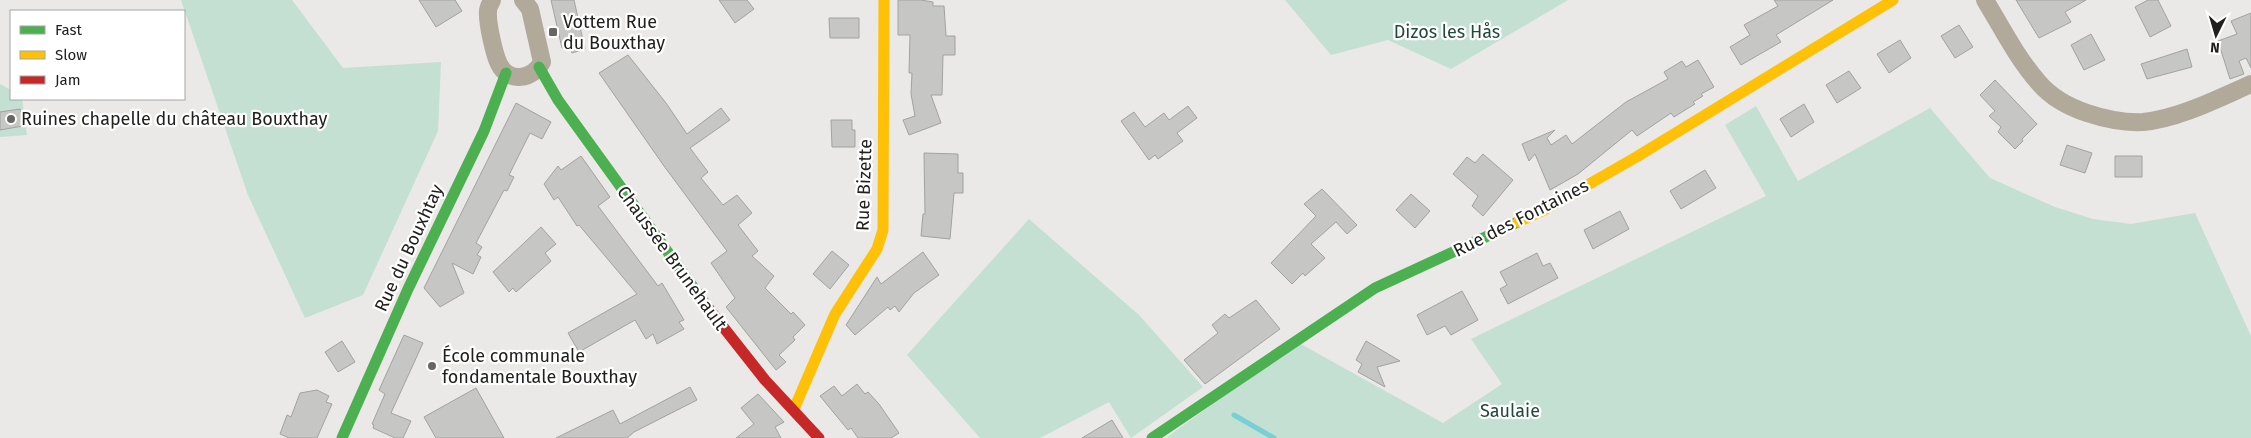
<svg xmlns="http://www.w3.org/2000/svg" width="2251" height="438" viewBox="0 0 2251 438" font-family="'Fira Sans',sans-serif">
<rect width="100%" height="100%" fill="#eae9e7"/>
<path fill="#c3e0d2" d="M181,0H292L343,68L441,62L438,131L363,295L305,318L248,195Z
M1285,0H1568L1451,69L1388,40L1331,55Z
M0,84L11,90V99H22L27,135L0,137Z
M1756,106L1798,181L1930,108L1990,178L2055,207L2093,219L2131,224L2195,213L2251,336V438H1166L1297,342L1443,423L1502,384L1471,339L1766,196L1725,125Z
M1029,219L1139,315L1203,387L1131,438L1109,402L1040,438H980L907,355Z"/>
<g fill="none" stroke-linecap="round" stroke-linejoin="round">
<path stroke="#78cfd5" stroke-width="5" d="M1234,415L1274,438"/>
</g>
<path fill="#c6c6c4" stroke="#a2a2a0" d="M419,0H455L462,11L436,27Z
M551,0H574L585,49L572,53L570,46L562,48Z
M719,0H747L754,9L735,23Z
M898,0H921L933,2V6H944L946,36H955V55H943L942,95H931L941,123L909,135L903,120L915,116L911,94L912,73H909L910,35H898Z
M1774,0H1833L1776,35L1781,42L1741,65L1730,47L1750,35L1744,25L1778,6Z
M2016,0H2086L2065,12L2071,22L2039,38Z
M2148,0H2158L2171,26L2150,37L2135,7Z
M2251,13V68L2246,58L2239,61L2244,74L2230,79L2218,41L2237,34L2231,21Z
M829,18H859V38H830Z
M1959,25L1973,47L1955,58L1941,36Z
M2091,34L2105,60L2084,70L2071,45Z
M1900,40L1911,58L1889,73L1877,54Z
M2187,49L2192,67L2147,79L2141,64Z
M628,55L666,103L687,134L721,108L730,120L690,148L708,172L701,178L723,205L737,195L752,213L738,225L758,251L752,256L774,276L765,288L791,314L793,312L805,325L793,337L795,340L779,355L786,362L776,370L726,307L735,298L711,263L727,251L664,166L599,73Z
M1698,60L1714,87L1701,94L1703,96L1693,102L1695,104L1690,107L1674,117L1671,113L1637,136L1632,130L1578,174L1550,190L1535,154L1529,161L1522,144L1555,130L1547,138L1551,145L1566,135L1572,144L1626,102L1668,79L1664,72L1682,61L1686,67Z
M1849,71L1861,88L1837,103L1826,85Z
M1995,80L2037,124L2022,139L2023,141L2015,149L1998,132L2001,127L1989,116L1995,111L1980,95Z
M516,103L551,122L542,139L530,133L509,175L514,177L507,191L504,190L476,243L482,247L477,255L481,257L473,274L452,263L464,293L440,307L424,288Z
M1804,104L1814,122L1791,137L1780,119Z
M1188,106L1197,118L1177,133L1183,141L1158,159L1155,155L1149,160L1121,121L1134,112L1145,127L1164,113L1169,120Z
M20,109L23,126L0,130V112Z
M831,120H852V130H855V147H832Z
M2067,145L2092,153L2085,173L2060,165Z
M924,153L958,154V173H963V193H954L950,239L921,236L923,214H925Z
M1483,154L1513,180L1483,216L1472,206L1478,196L1453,174L1467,157L1475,163Z
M581,156L610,197L598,206L658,286L662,283L684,320L679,322L684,329L657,344L653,334L646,339L635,320L579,352L568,333L637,294L579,225L577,226L558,197L554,200L544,184L558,166L561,170Z
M2115,156H2142V177H2115Z
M1705,170L1716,188L1681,209L1670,191Z
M1322,189L1357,225L1347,234L1336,222L1311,244L1325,258L1305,276L1303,273L1292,284L1271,263L1316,216L1304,204Z
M1411,194L1430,211L1415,228L1396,210Z
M1620,211L1629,229L1593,249L1584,230Z
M541,227L556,244L545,253L551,261L516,292L513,288L509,292L493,272Z
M832,251L849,265L830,289L813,274Z
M923,252L939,275L914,293L899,312L895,306L890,310L888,307L855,335L846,325L877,277L881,284Z
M1537,253L1543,266L1550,263L1558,278L1508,304L1500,289L1507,285L1500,272Z
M1462,291L1478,320L1451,335L1445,326L1427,335L1417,315Z
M1256,300L1280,329L1205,384L1184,360L1218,333L1212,325L1225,314L1229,318Z
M404,335L423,343L391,413L411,421L403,438H395L373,428L374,425L372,424L385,394L379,390Z
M342,341L355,362L338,372L325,352Z
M1366,341L1400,361L1377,367L1385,387L1358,372L1362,364L1356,360Z
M857,384L865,394L868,392L879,404L899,433L891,438H858L851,428L848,430L820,396L834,386L842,396Z
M690,387L697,400L634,432L627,438H556L613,410L620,424Z
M476,388L504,438H436L424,417Z
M317,390L329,396L326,402L332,404L317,438H289L280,434L287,415L291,417L300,393Z
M758,394L784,422L775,427L781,438H736L754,424L741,408Z
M1112,420L1123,438H1082Z"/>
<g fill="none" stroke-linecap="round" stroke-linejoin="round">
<path stroke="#b1a99a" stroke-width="18" d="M492,0C491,3 488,7 488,11C487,22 494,54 499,64C509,84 533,79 542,62L530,9L523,0
M1985,0C2002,28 2017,58 2039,83C2051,97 2069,107 2087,113C2105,119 2123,123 2143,122C2178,119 2219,98 2251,84"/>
<path stroke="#4caf50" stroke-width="11" d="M539,67L558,100L709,309
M342,438L408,289L484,131L506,73
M1152,438L1375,288L1518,222"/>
<path stroke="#ffc107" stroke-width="11" d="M1518,222L1544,210L1638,156L1893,0
M794,409L835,314L877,249L883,230L884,0"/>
<path stroke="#c62828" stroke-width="11" d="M709,309L765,380L819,438"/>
</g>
<g fill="#676665" stroke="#fff" stroke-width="2">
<rect x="548" y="27" width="10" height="10" rx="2.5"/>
<circle cx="11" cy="119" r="5"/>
<circle cx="432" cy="366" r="5"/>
</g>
<g text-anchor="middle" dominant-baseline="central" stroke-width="4.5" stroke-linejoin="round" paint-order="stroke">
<g font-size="18" fill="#21201f" stroke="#fff" text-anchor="start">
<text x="563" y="22">Vottem Rue<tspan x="563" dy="21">du Bouxthay</tspan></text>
<text x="21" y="119">Ruines chapelle du château Bouxthay</text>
<text x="442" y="356">École communale<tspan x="442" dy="21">fondamentale Bouxthay</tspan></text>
</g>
<g font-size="18" fill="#1f4938" stroke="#fff">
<text x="1447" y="32">Dizos les Hås</text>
<text x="1510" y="411">Saulaie</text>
</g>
<g font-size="18" fill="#21201f" stroke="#fff">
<text transform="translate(864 185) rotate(-88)">Rue Bizette</text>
<text transform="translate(1521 218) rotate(-27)">Rue des Fontaines</text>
<text transform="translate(409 248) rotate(-65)">Rue du Bouxhtay</text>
<text transform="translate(672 258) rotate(54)">Chaussée Brunehault</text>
</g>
</g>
<rect x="10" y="10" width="175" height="90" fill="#ffffff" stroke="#a6a6a5"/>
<rect x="20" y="26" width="25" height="8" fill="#4caf50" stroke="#a6a6a5"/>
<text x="55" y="35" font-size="15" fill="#21201f">Fast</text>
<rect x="20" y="51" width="25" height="8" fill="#ffc107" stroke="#a6a6a5"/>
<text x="55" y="60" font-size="15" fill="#21201f">Slow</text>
<rect x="20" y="76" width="25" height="8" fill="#c62828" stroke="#a6a6a5"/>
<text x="55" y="85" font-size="15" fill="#21201f">Jam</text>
<g transform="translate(2216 35) rotate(185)" stroke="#ffffff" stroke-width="4" paint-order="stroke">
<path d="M0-4L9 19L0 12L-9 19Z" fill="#21201f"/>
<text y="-8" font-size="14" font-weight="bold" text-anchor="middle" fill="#21201f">N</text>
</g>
</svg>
